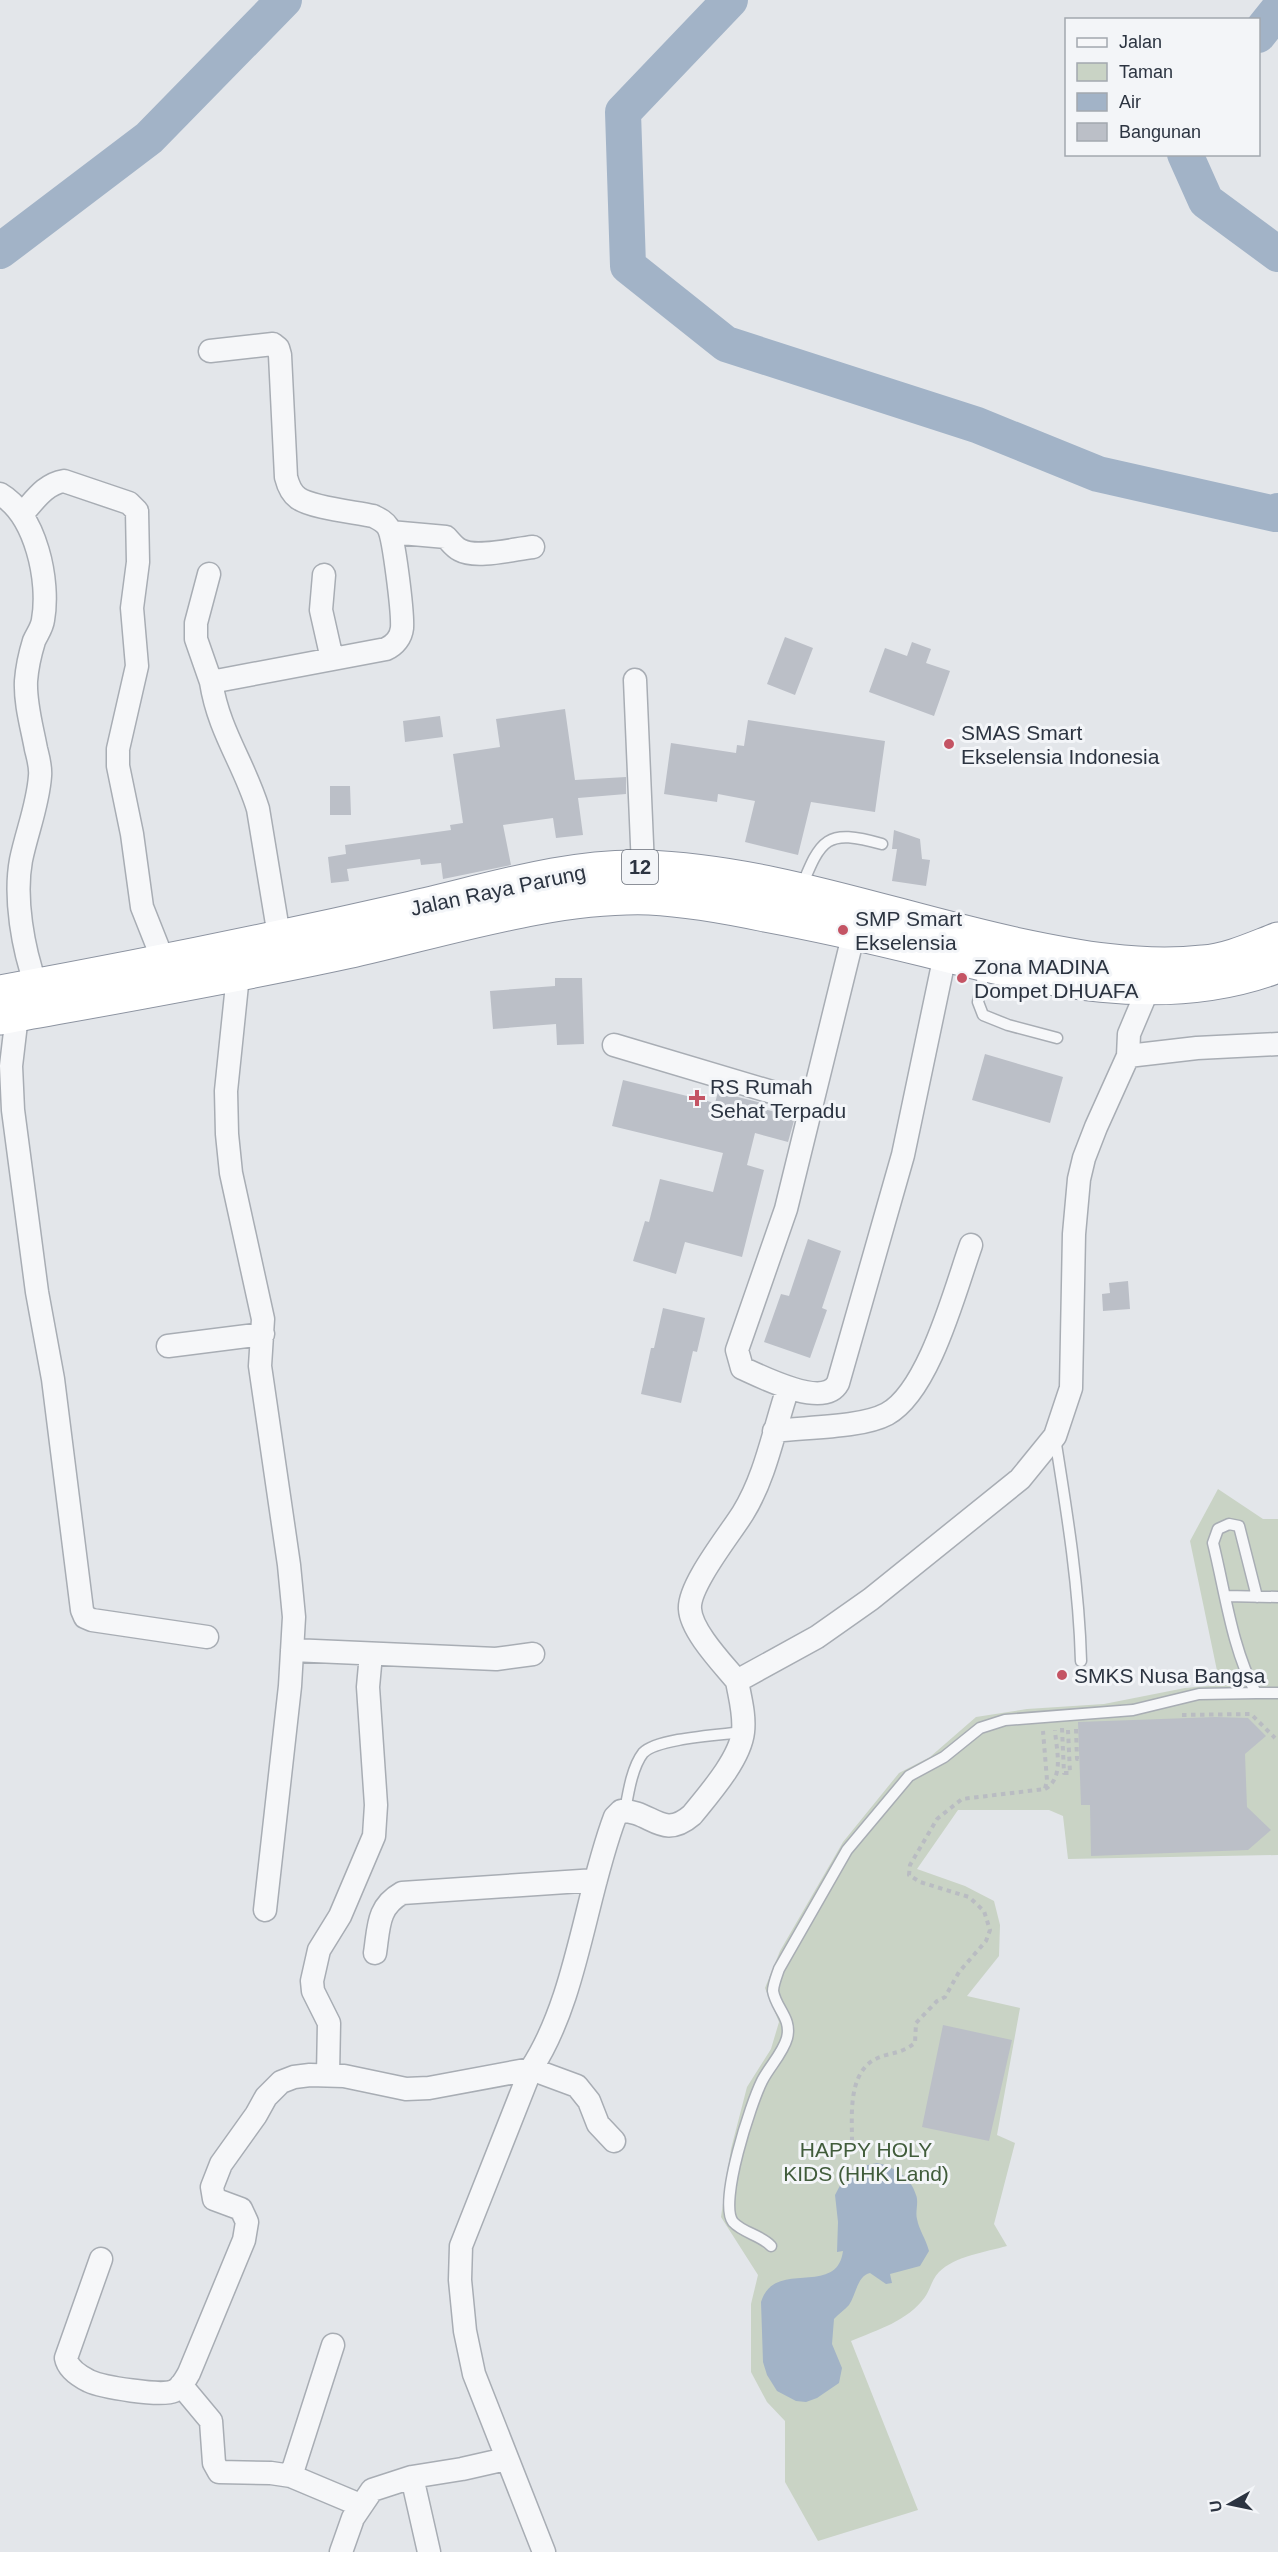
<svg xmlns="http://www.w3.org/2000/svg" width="1278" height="2552" viewBox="0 0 1278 2552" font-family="Arial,sans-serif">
<rect width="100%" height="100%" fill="#e3e6ea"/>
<path fill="#c9d3c5" d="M1218,1489L1263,1519H1278V1855L1068,1859L1063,1816L1049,1810H958L917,1869L965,1886L994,1901L1000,1925L999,1956L967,1996L1020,2008L997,2135L1015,2143L994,2224L1007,2246C986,2252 955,2256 939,2272C932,2279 930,2290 925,2297C908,2321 877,2330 851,2341L918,2510L818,2541L785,2482V2421L767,2402L751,2372V2304L758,2275L721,2217L731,2149L747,2087L771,2049L779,2022L765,1988L780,1951L843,1842L899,1773L930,1757L976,1717L1027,1709L1104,1704L1185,1688L1220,1685L1190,1541Z"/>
<path fill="#a2b3c7" d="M877,2163C893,2166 911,2177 916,2195C919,2202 915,2212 917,2219C919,2230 926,2239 929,2251L920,2266L890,2274L892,2283L886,2284L870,2273C857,2276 856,2295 849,2305C845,2310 838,2314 834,2319L832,2344L842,2368L839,2383L817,2398L806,2402L796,2401L777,2391L767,2375L763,2362L761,2302C774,2258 837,2298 843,2251L837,2252L838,2222L835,2195L844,2178L854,2168Z"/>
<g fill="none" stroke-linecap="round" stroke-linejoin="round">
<path stroke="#a2b3c7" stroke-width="36" d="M730,0L623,112L628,266L726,344L977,425L1098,474L1275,514L1278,511
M1258,35L1278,10
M1185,154L1206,201L1278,254
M0,251L149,138L284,0"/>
</g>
<path fill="#bbbfc7" d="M785,637L813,648L795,695L767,684Z
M912,642L931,649L926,663L950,671L934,716L869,692L885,648L907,656Z
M565,709L575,780L626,777V794L578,798L583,835L556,838L553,818L503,825L511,865L443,879L441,863L421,865L420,859L347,869L349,881L331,883L328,857L346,854L345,845L451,830L450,825L463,823L453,754L500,747L496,719Z
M440,716L443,737L405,742L403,721Z
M748,720L885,741L875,812L811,802L798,855L745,842L755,801L718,794L717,802L664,794L671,743L736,753L737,745L744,746Z
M330,786H350L351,815H330Z
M894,830L920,839L922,859L930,860L926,886L892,881L897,849H892Z
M555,978H582L584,1044L557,1045L556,1024L493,1029L490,991L555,986Z
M985,1054L1063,1077L1050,1123L972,1100Z
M623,1080L715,1103L718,1092L762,1103L760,1108L795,1117L788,1142L755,1133L747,1165L764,1170L742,1257L685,1242L676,1274L633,1261L645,1221L649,1222L660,1179L713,1192L723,1153L612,1126Z
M808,1239L841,1251L822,1308L827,1310L810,1358L764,1342L781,1294L789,1296Z
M1128,1281L1130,1309L1103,1311L1102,1294L1110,1293L1109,1283Z
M663,1308L705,1318L697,1352L693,1351L681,1403L641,1394L651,1348H654Z
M1216,1717L1248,1718L1266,1736L1245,1754L1247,1807L1271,1830L1248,1850L1091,1856L1090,1805H1081L1078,1722Z
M943,2025L1012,2040L989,2141L922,2127Z"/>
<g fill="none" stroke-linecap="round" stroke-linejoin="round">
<defs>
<path id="lane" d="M801,888C821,839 826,828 882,844
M985,967L978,1002L983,1015L1008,1025L1057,1038
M1055,1438C1067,1513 1079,1586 1081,1661
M1226,1596L1278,1597
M1257,1597L1239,1526L1229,1524L1218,1529L1213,1543C1225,1591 1232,1649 1256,1693H1278
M625,1811C628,1794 632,1767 643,1753C657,1738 721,1735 743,1732
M771,2246C761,2235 743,2233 733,2222C718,2203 751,2103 762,2081C769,2067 783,2053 787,2038C792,2018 776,2009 773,1991C773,1985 777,1975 779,1969L847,1850L909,1776L944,1757L980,1728L1005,1720L1133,1710L1199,1694L1256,1693"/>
<path id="street" d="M210,351L273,344L278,348L280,355L286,477C288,485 291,493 298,498C312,508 355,512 373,516C379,519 384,521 388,527C394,537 403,613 402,628C401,637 395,645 386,649L211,682C219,732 244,763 258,809L279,936
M0,494C36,515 50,581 43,620C42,628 37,634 34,641C30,654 27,668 26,681C25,704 32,727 36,749C38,757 41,767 40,776C38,805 27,831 21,860C14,898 23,949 36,985
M23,513C35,500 45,484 64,481L129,503L137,511L138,562L132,608L137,666L118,749V766L132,834L142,907L163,960
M390,532L446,537C450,541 454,547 460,550C476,559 514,549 533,547
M209,574L196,623V639L211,682
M324,575L321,610L332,659
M635,680L643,867
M857,920L786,1209L737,1350L742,1368C762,1377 824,1409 838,1383L903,1155L945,955
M238,975L226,1091L227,1134L231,1173L263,1319L260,1366L289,1565L294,1617L290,1686L265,1910
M17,1015L11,1066L13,1110L37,1292L53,1379L82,1610L85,1617L92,1620L207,1637
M614,1045L812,1104
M1128,1056L1197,1048L1278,1044
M168,1346L263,1334
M774,1431C805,1427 861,1428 887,1414C929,1391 955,1290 971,1245
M292,1650L496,1659L533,1654
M737,1681C723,1664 691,1631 690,1609C688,1586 730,1534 743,1513C766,1476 774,1429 788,1388
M375,1953C379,1927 377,1907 402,1893L596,1880
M328,2075L329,2023L313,1991L312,1981L319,1950L340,1916L374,1836L376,1805L368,1687L371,1654
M101,2259L66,2358C68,2369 79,2376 89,2381C102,2387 161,2397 174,2391C181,2388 185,2380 189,2373L244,2240L247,2222L241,2209L214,2199L212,2187L221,2164L256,2115L266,2097L281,2082L294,2077L310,2075L344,2076L406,2089L429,2088L531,2069L577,2086L589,2101L598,2124L614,2141
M181,2385L211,2421L214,2463L219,2472L271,2473L291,2476L360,2505
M291,2476L333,2345
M412,2477L429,2552
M341,2552L353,2518L372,2490L412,2477L462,2469L506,2459
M544,2552L474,2374L465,2331L460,2280L461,2246L531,2069C577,1999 585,1896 615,1817L621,1811C651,1810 662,1841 692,1815C709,1794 740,1759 743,1732C745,1715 740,1698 737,1681L817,1637L871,1599L1020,1479L1055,1436L1071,1388L1074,1234L1079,1179L1084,1158L1096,1127L1128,1056L1129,1034L1148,989"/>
<path id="highway" d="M0,992C138,967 275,939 411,908C487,891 564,865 643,867C770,871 891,917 1015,944C1076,957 1140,969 1203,962C1229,960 1254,948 1278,939
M0,1018C116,997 232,977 347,952C442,931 552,895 649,898C688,900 727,907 765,915C819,925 872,937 925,950C1040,979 1163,1010 1278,966"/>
</defs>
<use href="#lane" stroke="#a8adb4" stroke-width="13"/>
<use href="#street" stroke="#a8adb4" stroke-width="25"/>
<use href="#highway" stroke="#8c93a0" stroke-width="35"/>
<path stroke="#b9bcc2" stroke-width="4" stroke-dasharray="4.5 4.5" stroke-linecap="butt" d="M1182,1715L1251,1714L1275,1738
M1062,1728L1064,1773H1070L1068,1730
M1076,1729L1077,1759H1080
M1045,1789C1065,1778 1056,1748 1055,1730
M852,2141C852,2117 848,2077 872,2061C886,2052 898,2056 915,2043L916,2023L937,2001L945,1997L959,1972L986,1941L990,1930L984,1911L969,1897L920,1882L909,1875L910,1865L937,1819L962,1799L1045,1789L1047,1780L1043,1731"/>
<use href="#lane" stroke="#f6f7f9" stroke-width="10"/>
<use href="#street" stroke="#f6f7f9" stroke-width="22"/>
<use href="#highway" stroke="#fff" stroke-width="33"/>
</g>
<g fill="#c45464" stroke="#f3f5f8" stroke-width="2">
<circle cx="949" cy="744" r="6"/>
<circle cx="843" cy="930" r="6"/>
<circle cx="962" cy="978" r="6"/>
<path d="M694 1089h6v6h6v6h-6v6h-6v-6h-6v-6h6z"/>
<circle cx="1062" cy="1675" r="6"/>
</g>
<g text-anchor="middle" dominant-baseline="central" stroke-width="6" stroke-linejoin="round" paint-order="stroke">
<rect fill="#f3f5f8" stroke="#686e78" stroke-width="1.5" x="622" y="850" width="36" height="34" rx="4.5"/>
<g font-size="20" font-weight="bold" fill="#2c3441">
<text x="640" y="867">12</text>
</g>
<g font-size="21" fill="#2c3441" stroke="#f3f5f8" text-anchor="start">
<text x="961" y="732">SMAS Smart<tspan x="961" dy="24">Ekselensia Indonesia</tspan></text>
<text x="855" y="918">SMP Smart<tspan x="855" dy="24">Ekselensia</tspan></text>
<text x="974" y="966">Zona MADINA<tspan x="974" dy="24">Dompet DHUAFA</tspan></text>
<text x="710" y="1086">RS Rumah<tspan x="710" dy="24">Sehat Terpadu</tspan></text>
<text x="1074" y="1675">SMKS Nusa Bangsa</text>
</g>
<g font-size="21" fill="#2c3441" stroke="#f3f5f8">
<text transform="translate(498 890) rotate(-12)">Jalan Raya Parung</text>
</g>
<g font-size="21" fill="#415c3b" stroke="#f3f5f8">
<text x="866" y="2149">HAPPY HOLY<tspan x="866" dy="24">KIDS (HHK Land)</tspan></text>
</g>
</g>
<rect x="1065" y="18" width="195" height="138" fill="#f3f5f8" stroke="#a3a8af" stroke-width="1.5"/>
<rect x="1077" y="38" width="30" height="9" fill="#f6f7f9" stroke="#a3a8af" stroke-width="1.5"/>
<text x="1119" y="48" font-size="18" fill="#2c3441">Jalan</text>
<rect x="1077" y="63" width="30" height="18" fill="#c9d3c5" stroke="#a3a8af" stroke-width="1.5"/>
<text x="1119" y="78" font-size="18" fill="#2c3441">Taman</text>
<rect x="1077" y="93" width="30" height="18" fill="#a2b3c7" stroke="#a3a8af" stroke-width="1.5"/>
<text x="1119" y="108" font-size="18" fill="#2c3441">Air</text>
<rect x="1077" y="123" width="30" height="18" fill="#bbbfc7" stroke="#a3a8af" stroke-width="1.5"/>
<text x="1119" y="138" font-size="18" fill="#2c3441">Bangunan</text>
<g transform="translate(1230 2504) rotate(261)" stroke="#f3f5f8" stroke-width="4.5" paint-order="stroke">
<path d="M0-4.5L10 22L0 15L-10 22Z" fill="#2c3441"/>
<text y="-9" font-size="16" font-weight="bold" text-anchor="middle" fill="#2c3441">U</text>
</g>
</svg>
